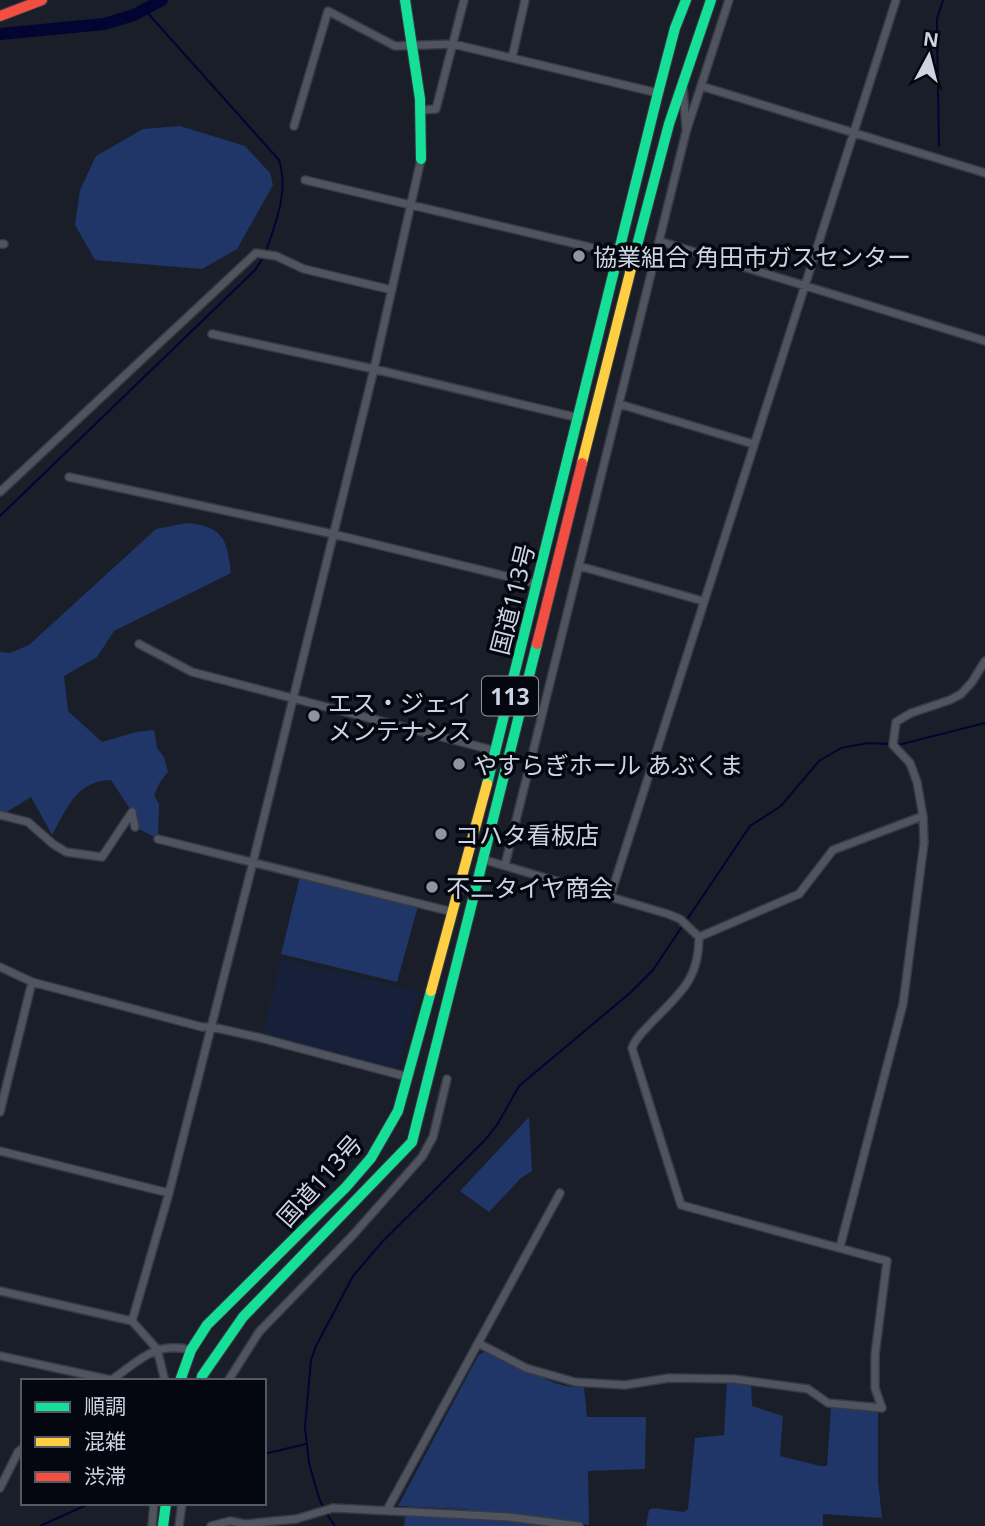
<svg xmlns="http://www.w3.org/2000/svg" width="985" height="1526" viewBox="0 0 985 1526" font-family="'Noto Sans','Noto Sans JP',sans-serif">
<rect width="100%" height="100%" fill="#191e29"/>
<path fill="#162139" d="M281,958L420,992L397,1069L263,1033Z"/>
<path fill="#203668" d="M180,126L245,146L270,173L273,185L237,249L202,269L95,260L75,225L80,190L96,156L143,129Z
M187,523C223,527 227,538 231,573L114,631L97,657L64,676L68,711L102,742L136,732L154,730L157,748L164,757L168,772L160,782L154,795L159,804L158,839L135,827L132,812L111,780C76,781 67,808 52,835L31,797L0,816V652L10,653L29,645L156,529Z
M300,877L418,906L397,982L281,954Z
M529,1117L532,1171L521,1178L489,1212L460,1191Z
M486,1350C520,1359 546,1390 584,1387L587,1417H646L645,1469L588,1471L589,1525L461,1509L398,1506L478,1356Z
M727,1381L751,1382L752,1406L783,1416L780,1456L820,1466H827L831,1407L873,1408L878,1410V1481L882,1518L823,1514V1526H646L649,1510L653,1508L684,1512L688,1509L695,1438L724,1435Z
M408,1512L561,1526H404L405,1516Z"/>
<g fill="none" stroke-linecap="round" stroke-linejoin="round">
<path stroke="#020432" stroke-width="2" d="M145,10L279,160C289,191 276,222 266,251
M939,146L937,33V19L943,0
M0,516L255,270L264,256
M898,745L985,723
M686,921L750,826L781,806L819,761L841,748L868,743L889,744
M264,1454L306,1444
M324,1509L319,1498L309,1463L305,1427L311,1360L316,1346L353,1276L383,1241L485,1140L497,1125L519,1086L630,993L653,970L683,925
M327,1514L335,1526
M40,1526L91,1503"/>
<path stroke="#020432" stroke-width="12" d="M0,34L104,24L134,15L162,0"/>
<defs>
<path id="street" d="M512,58L525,0
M701,86L985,173
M683,87L686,128
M422,110L436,109L464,0
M294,126L328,11L395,46L453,44L658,93
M305,180L619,254
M659,241L985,341
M0,244H4
M212,334L374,369L579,418
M619,404L753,444
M69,477L333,534L538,584
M0,492L256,253L276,256L304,269L392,290
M579,566L703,601
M139,644L192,672L496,751
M132,813L135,827
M0,815L28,822L53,844L66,852L102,857L132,812
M158,839L453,912
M505,865L686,132L729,0
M610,897L896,0
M699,937L799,894L833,850L923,816
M0,967L32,982L202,1027H212L261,1038L408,1077
M0,1112L32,982
M0,1151L169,1193
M840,1247L903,1004L924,843L923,816L917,782L910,763L893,745L896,722L911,713L950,700L961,694L972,682L985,661
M0,1291L132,1321L157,1349L165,1381
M132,1321L169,1193L253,862L374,369L421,159
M478,1343L526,1368L575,1382L625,1385L669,1378L734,1379L808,1389L828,1403L882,1408L875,1388V1355L887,1261L681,1205L632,1048C636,1037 644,1031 652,1022C680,993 699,980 699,937L680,919L668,914L485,860
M0,1356L111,1380
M110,1381C139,1361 154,1341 191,1350
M228,1381L259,1332L353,1235L422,1157L433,1137L447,1079
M0,1488L18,1452L23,1448
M387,1510L560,1193
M152,1526L154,1503
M179,1526L182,1503
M211,1526L230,1521L245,1524L296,1519L333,1508L509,1517L579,1526"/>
<path id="fast" d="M405,0L420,99L421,159
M635,253L669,124L711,0
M487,784L658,93L675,28L686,0
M180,1381L191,1350L207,1325L346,1187L371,1158L398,1111L431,991
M201,1381L202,1376L243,1317L412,1142L537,644
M163,1526L166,1503"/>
<path id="slow" d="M582,463L635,253
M431,991L487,784"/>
<path id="jam" d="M0,16L42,0
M537,644L582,463"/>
</defs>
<use href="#street" stroke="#363a43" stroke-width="10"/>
<use href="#fast" stroke="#363a43" stroke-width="12"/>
<use href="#slow" stroke="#363a43" stroke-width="12"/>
<use href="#jam" stroke="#363a43" stroke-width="12"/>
<use href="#street" stroke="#50545e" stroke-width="7"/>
<use href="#fast" stroke="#16e098" stroke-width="10"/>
<use href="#slow" stroke="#ffcf43" stroke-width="10"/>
<use href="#jam" stroke="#f24e42" stroke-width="10"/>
</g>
<g fill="#8e95a2" stroke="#04070f" stroke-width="2.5">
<circle cx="579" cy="256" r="7"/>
<circle cx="314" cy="716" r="7"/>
<circle cx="459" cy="764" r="7"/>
<circle cx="441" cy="834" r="7"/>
<circle cx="432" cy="887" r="7"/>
</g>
<g text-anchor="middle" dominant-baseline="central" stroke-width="7" stroke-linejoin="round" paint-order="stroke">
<rect fill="#04070f" stroke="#9197a3" stroke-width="2" x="482" y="676.5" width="56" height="39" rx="5"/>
<g font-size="23" font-weight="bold" fill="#cdd5e3">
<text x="510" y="696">113</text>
</g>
<g font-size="24" fill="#cdd5e3" stroke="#04070f" text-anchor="start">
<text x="593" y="256">協業組合 角田市ガスセンター</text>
<text x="328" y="702">エス・ジェイ<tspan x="328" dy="28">メンテナンス</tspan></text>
<text x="473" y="764">やすらぎホール あぶくま</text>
<text x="455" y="834">コハタ看板店</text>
<text x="446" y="887">不二タイヤ商会</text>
</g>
<g font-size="24" fill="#cdd5e3" stroke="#04070f">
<text transform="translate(512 599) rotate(-76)">国道113号</text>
<text transform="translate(319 1180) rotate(-48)">国道113号</text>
</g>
</g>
<rect x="21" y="1379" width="245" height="126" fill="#04070f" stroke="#545964" stroke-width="2"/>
<rect x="35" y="1402" width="35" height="10" fill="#16e098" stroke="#545964" stroke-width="2"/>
<text x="84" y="1414" font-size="21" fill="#cdd5e3">順調</text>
<rect x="35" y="1437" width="35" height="10" fill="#ffcf43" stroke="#545964" stroke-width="2"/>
<text x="84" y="1449" font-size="21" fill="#cdd5e3">混雑</text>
<rect x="35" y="1472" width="35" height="10" fill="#f24e42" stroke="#545964" stroke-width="2"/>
<text x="84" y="1484" font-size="21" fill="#cdd5e3">渋滞</text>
<g transform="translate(929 56) rotate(7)" stroke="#04070f" stroke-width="5" paint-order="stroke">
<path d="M0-5L12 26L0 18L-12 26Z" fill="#cdd5e3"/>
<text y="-10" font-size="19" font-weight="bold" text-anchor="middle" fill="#cdd5e3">N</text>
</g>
</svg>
